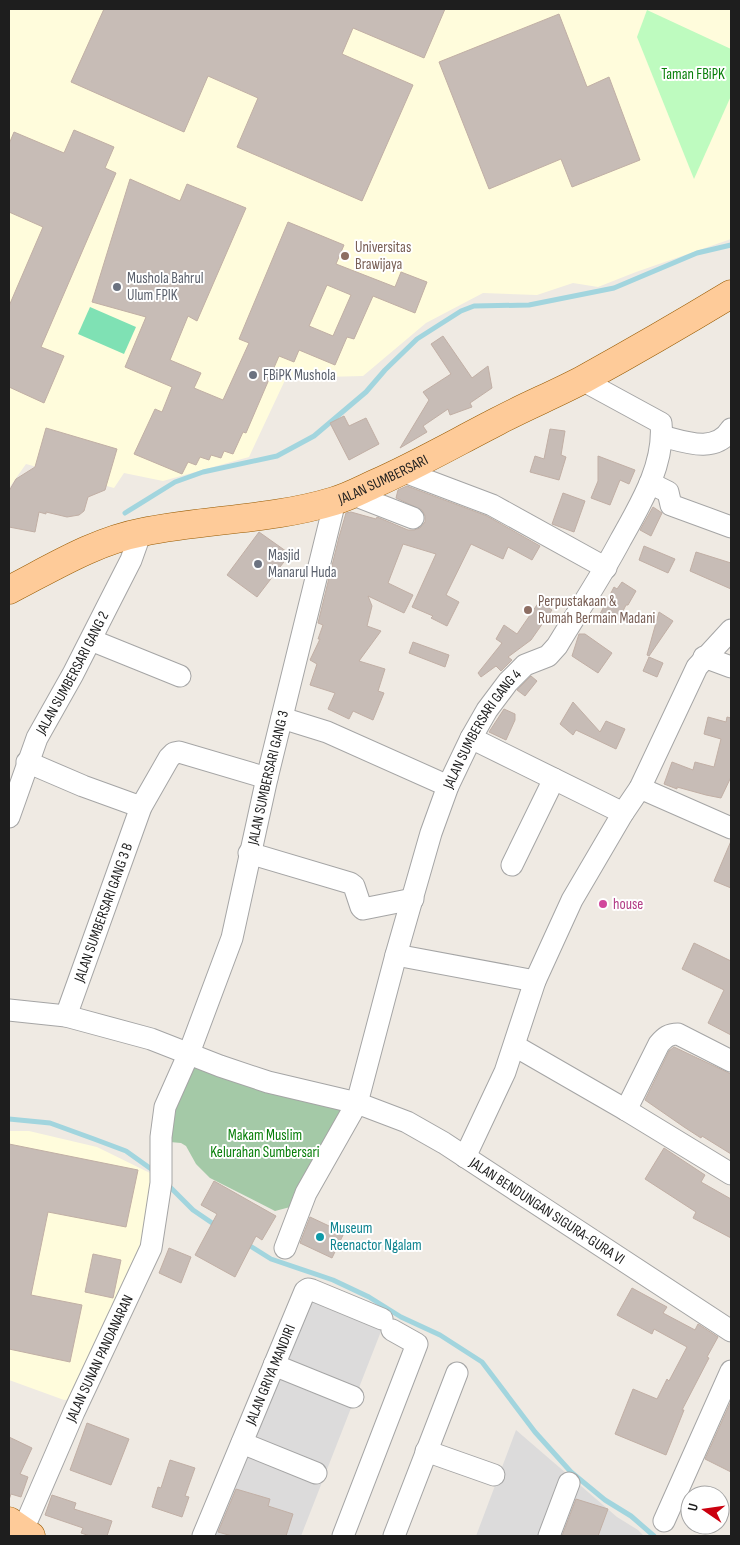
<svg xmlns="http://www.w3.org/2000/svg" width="740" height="1545" viewBox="0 0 740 1545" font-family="'Sofia Sans Condensed',sans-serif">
<rect width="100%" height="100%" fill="#efeae3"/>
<path fill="#dcdbdb" d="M301,1280L387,1316L301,1536H192Z
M516,1430L617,1517L638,1530L644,1536H476Z"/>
<path fill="#fffcdc" d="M9,9H731V239L636,272L598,287L573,283L537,295L483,293L426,323L363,376L286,378L249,457L163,481L124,473L114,488L26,464L9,488Z
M9,1131H29L97,1147L152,1174L145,1244L71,1399L64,1400L9,1380Z"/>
<path fill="#a4c9a7" d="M189,1061L344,1104L294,1206L275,1211L210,1178L196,1164L186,1146L181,1143L170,1142L167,1113Z"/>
<path fill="#befbbf" d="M647,10L731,49V96L694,179L637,37Z"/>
<path fill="#7fe1b4" d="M90,307L136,327L124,354L78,334Z"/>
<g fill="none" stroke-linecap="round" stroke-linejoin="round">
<path stroke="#a2d5de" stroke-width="5" d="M125,513L175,482L203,472L277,456L314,436L366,392L385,370L417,339L461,311L474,306L529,305L614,288L697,253L731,245
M9,1119L50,1123L94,1139L126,1151L154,1171
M169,1186L193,1210L218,1227
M247,1244L271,1259L333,1280L369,1297L401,1317L440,1335L482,1362L535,1432L571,1472L605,1500L631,1516L654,1536"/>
</g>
<path fill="#c7bcb6" stroke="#c1afa5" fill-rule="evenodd" d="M104,9H445L424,58L353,28L342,54L413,85L362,201L237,147L258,98L208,76L184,132L71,82Z
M559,14L587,87L609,77L640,160L572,187L561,159L489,189L439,62Z
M74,130L114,147L105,168L116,173L41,347L64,356L44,403L9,387V306L43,227L9,212V144L14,132L64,153Z
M130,179L180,201L187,184L246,208L197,321L188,316L170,360L201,373L194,388L223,400L249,343L239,339L288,222L344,245L336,264L395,287L401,272L427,282L415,313L373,296L354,339L347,337L335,365L299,350L294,362L279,356L246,433L243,432L233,454L224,451L221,458L211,455L209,460L200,457L196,465L188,462L182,474L134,454L155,409L162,412L172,387L125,367L146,317L92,302ZM327,285L351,295L333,336L309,326Z
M443,336L472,378L488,366L492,388L470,403L472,407L450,415L448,409L423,426L427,432L400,448L429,400L423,392L451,374L431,344Z
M344,416L349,426L366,418L379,444L349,460L330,423Z
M46,428L117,449L105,490L88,497L84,511L79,515L67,517L46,512V514L39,512L35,532L9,527V491L16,479L35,467Z
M550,429L565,431L561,455L566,457L559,480L530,472L535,456L544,459Z
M598,456L635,470L629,484L620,480L610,505L591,498L598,481Z
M407,486L487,516L540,546L532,560L508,547L503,559L471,544L446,595L459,602L447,626L431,618L433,616L412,607L436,554L403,544L388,583L413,595L404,613L368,596L372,606L367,626L381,631L359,661L385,669L378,691L384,693L373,720L353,711L349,719L328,709L335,693L310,685L317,664L310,660L320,639H318L323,625L318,623L339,537L346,513L351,512L376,519L377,517L408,530H414L420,528L425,522V516L422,510L396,498L398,490Z
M563,493L585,501L574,532L552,524Z
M653,507L662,513L651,536L640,530Z
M259,532L290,554L257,597L227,575Z
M644,546L675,559L668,573L639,560Z
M696,552L731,563V589L690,571Z
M622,582L636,591L628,605H626L617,623L600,614L614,587L617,589Z
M539,602L552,610L531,640L508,657L512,660L501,671L496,666L481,677L478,673L502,643L496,639L504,625L517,634Z
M659,612L673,621L649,656L647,655Z
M579,634H585L612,653L598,673L572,656Z
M413,642L449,655L445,667L409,653Z
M649,657L663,663L657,677L643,671Z
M531,676L537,681L525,696L517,690Z
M573,702L600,732L606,721L625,729L616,749L576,730L573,735L560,724Z
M504,709L515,714V720L506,740L489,732Z
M708,717L726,722L727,717L731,718V777L721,798L706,795L677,787V789L664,784L672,762L693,770L695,762L714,767L721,739L704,734Z
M731,841V888L714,881Z
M694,943L731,961V1035L708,1023L724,990L682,969Z
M674,1047L731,1074V1154L702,1136L701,1138L684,1127L645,1100L669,1051Z
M9,1144L138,1170L126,1227L48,1212L31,1295L82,1305L70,1362L9,1349Z
M664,1148L705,1175L701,1182L731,1199V1238L693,1218L696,1212L645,1179Z
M214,1181L276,1216L262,1240L256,1236L235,1277L195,1255L217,1214L201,1205Z
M310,1217L344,1233L332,1258L300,1243Z
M169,1248L191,1257L181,1283L159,1273Z
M93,1254L121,1260L113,1298L85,1292Z
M632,1288L667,1307L663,1313L695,1330L698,1324L718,1337L707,1357L709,1358L682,1410H684L666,1455L615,1434L633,1389L657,1399L667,1379L669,1381L687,1347L654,1329L652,1334L617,1315Z
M731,1401V1472L705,1459Z
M87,1423L129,1439L111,1485L70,1470Z
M9,1437L32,1448L20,1474L28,1477L21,1497L11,1494L9,1500Z
M170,1460L195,1468L185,1496L189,1497L182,1517L152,1507L158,1487L161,1488Z
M236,1489L270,1499L268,1506L293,1514L286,1536H232L218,1532Z
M52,1495L76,1503L74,1509L112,1521L107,1536H90L81,1533L83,1528L45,1515Z
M576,1499L608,1509L598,1536H562Z"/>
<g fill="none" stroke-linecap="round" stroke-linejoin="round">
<defs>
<g id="minor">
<path d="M662,436C685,442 716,454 731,429"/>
<path d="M402,471L492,505L606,568"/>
<path d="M650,483L668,492L671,505L731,527"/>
<path d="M349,495L359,497L413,518"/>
<path d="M91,640L180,676"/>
<path d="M704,657L731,667"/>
<path d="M282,718L327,732L448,786"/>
<path d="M471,738L623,813"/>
<path d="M27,762L83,786L141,807"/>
<path d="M640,788L731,828"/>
<path id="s1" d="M9,817L37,738L73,674L106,609L131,560L141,532"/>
<path d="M249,853L350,883L354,886L361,907L363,909L413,899"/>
<path d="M512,865L554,779"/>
<path d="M396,955L535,981"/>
<path id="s2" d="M9,1010L66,1016L151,1039L220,1066L268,1082L357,1103L407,1122L444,1143L731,1331"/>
<path id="s3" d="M66,1016L141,807L169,758L174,753L179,752L267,778"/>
<path d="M515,1046L626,1110L731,1174"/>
<path d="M626,1110L659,1044C665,1037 669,1034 678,1034L731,1061"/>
<path d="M465,1157L505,1072L535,981L572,900L623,813L640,788L697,667L731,630"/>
<path id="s4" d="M285,1248L306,1193L357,1103L396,955L431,833L448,786L471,738L487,710L508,682L525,665L548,656L557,646C578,611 601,577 620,541C640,505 665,465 661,423L582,380"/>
<path d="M274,1365L353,1397"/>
<path d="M242,1443L316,1473"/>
<path d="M426,1451L494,1475"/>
<path d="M664,1521L731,1371"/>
<path id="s5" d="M23,1530L74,1412L151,1248L161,1183V1137L165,1107L189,1053L232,938L267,778L335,501"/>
<path id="s6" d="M203,1536L305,1291L308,1289L312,1290L382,1319"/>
<path d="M343,1536L417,1344L392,1330"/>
<path d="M394,1536L457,1373"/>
<path d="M549,1536L569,1483"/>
</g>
<g id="major">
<path id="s7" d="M9,590C52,568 95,541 143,532C206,519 272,520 334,501C348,497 361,490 374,484C417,465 457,442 498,421C526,406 556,394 584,379C633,352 683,323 731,294"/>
<path d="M9,1521L31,1536"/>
</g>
</defs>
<use href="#minor" stroke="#a5a5a5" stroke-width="23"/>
<use href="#major" stroke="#975a00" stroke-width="29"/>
<use href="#minor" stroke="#fff" stroke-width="21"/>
<use href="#major" stroke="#fecb99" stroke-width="28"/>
</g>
<g fill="#8d6e63" stroke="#fff" stroke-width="2">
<circle cx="345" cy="256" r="5"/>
<circle cx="528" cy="610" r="5"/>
</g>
<g fill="#6b7280" stroke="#fff" stroke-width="2">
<circle cx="117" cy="287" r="5"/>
<circle cx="253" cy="375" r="5"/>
<circle cx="258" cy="564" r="5"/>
</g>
<circle fill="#d1479c" stroke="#fff" stroke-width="2" cx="603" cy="904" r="5"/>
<circle fill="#0f9aa8" stroke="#fff" stroke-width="2" cx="320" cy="1237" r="5"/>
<g text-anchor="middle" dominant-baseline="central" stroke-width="4" stroke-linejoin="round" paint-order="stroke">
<g font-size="15" fill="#087f09" stroke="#fff">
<text x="693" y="74">Taman FBiPK</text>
<text x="265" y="1135">Makam Muslim<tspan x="265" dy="17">Kelurahan Sumbersari</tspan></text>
</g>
<g font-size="15" fill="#785e54" stroke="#fff" text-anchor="start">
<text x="355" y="247">Universitas<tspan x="355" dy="17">Brawijaya</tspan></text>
<text x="538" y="601">Perpustakaan &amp;<tspan x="538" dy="17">Rumah Bermain Madani</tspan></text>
</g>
<g font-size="15" fill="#5b616d" stroke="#fff" text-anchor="start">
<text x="127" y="278">Mushola Bahrul<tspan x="127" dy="17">Ulum FPIK</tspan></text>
<text x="263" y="375">FBiPK Mushola</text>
<text x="268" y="555">Masjid<tspan x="268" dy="17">Manarul Huda</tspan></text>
</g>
<g font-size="15" fill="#1e1e1e" stroke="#fff">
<text stroke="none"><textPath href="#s7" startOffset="394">JALAN SUMBERSARI</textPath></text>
<text stroke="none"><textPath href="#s1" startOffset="158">JALAN SUMBERSARI GANG 2</textPath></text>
<text stroke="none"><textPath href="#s4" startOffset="559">JALAN SUMBERSARI GANG 4</textPath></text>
<text stroke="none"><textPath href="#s5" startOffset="798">JALAN SUMBERSARI GANG 3</textPath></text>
<text stroke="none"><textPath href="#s3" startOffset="110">JALAN SUMBERSARI GANG 3 B</textPath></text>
<text stroke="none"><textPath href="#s2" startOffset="581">JALAN BENDUNGAN SIGURA-GURA VI</textPath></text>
<text stroke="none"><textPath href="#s5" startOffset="188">JALAN SUNAN PANDANARAN</textPath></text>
<text stroke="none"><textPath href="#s6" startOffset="175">JALAN GRIYA MANDIRI</textPath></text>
</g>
<g font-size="15" fill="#b23c85" stroke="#fff" text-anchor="start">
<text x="613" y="904">house</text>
</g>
<g font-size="15" fill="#0d838f" stroke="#fff" text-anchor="start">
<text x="330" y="1228">Museum<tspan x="330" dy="17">Reenactor Ngalam</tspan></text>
</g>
</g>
<rect width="740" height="1545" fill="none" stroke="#1e1e1e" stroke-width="20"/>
<g transform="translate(705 1510) rotate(283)"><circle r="24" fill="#ffffff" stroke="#a5a5a5"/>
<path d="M0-4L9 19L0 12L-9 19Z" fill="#cb000f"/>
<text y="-8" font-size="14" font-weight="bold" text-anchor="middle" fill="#1e1e1e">U</text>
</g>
</svg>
